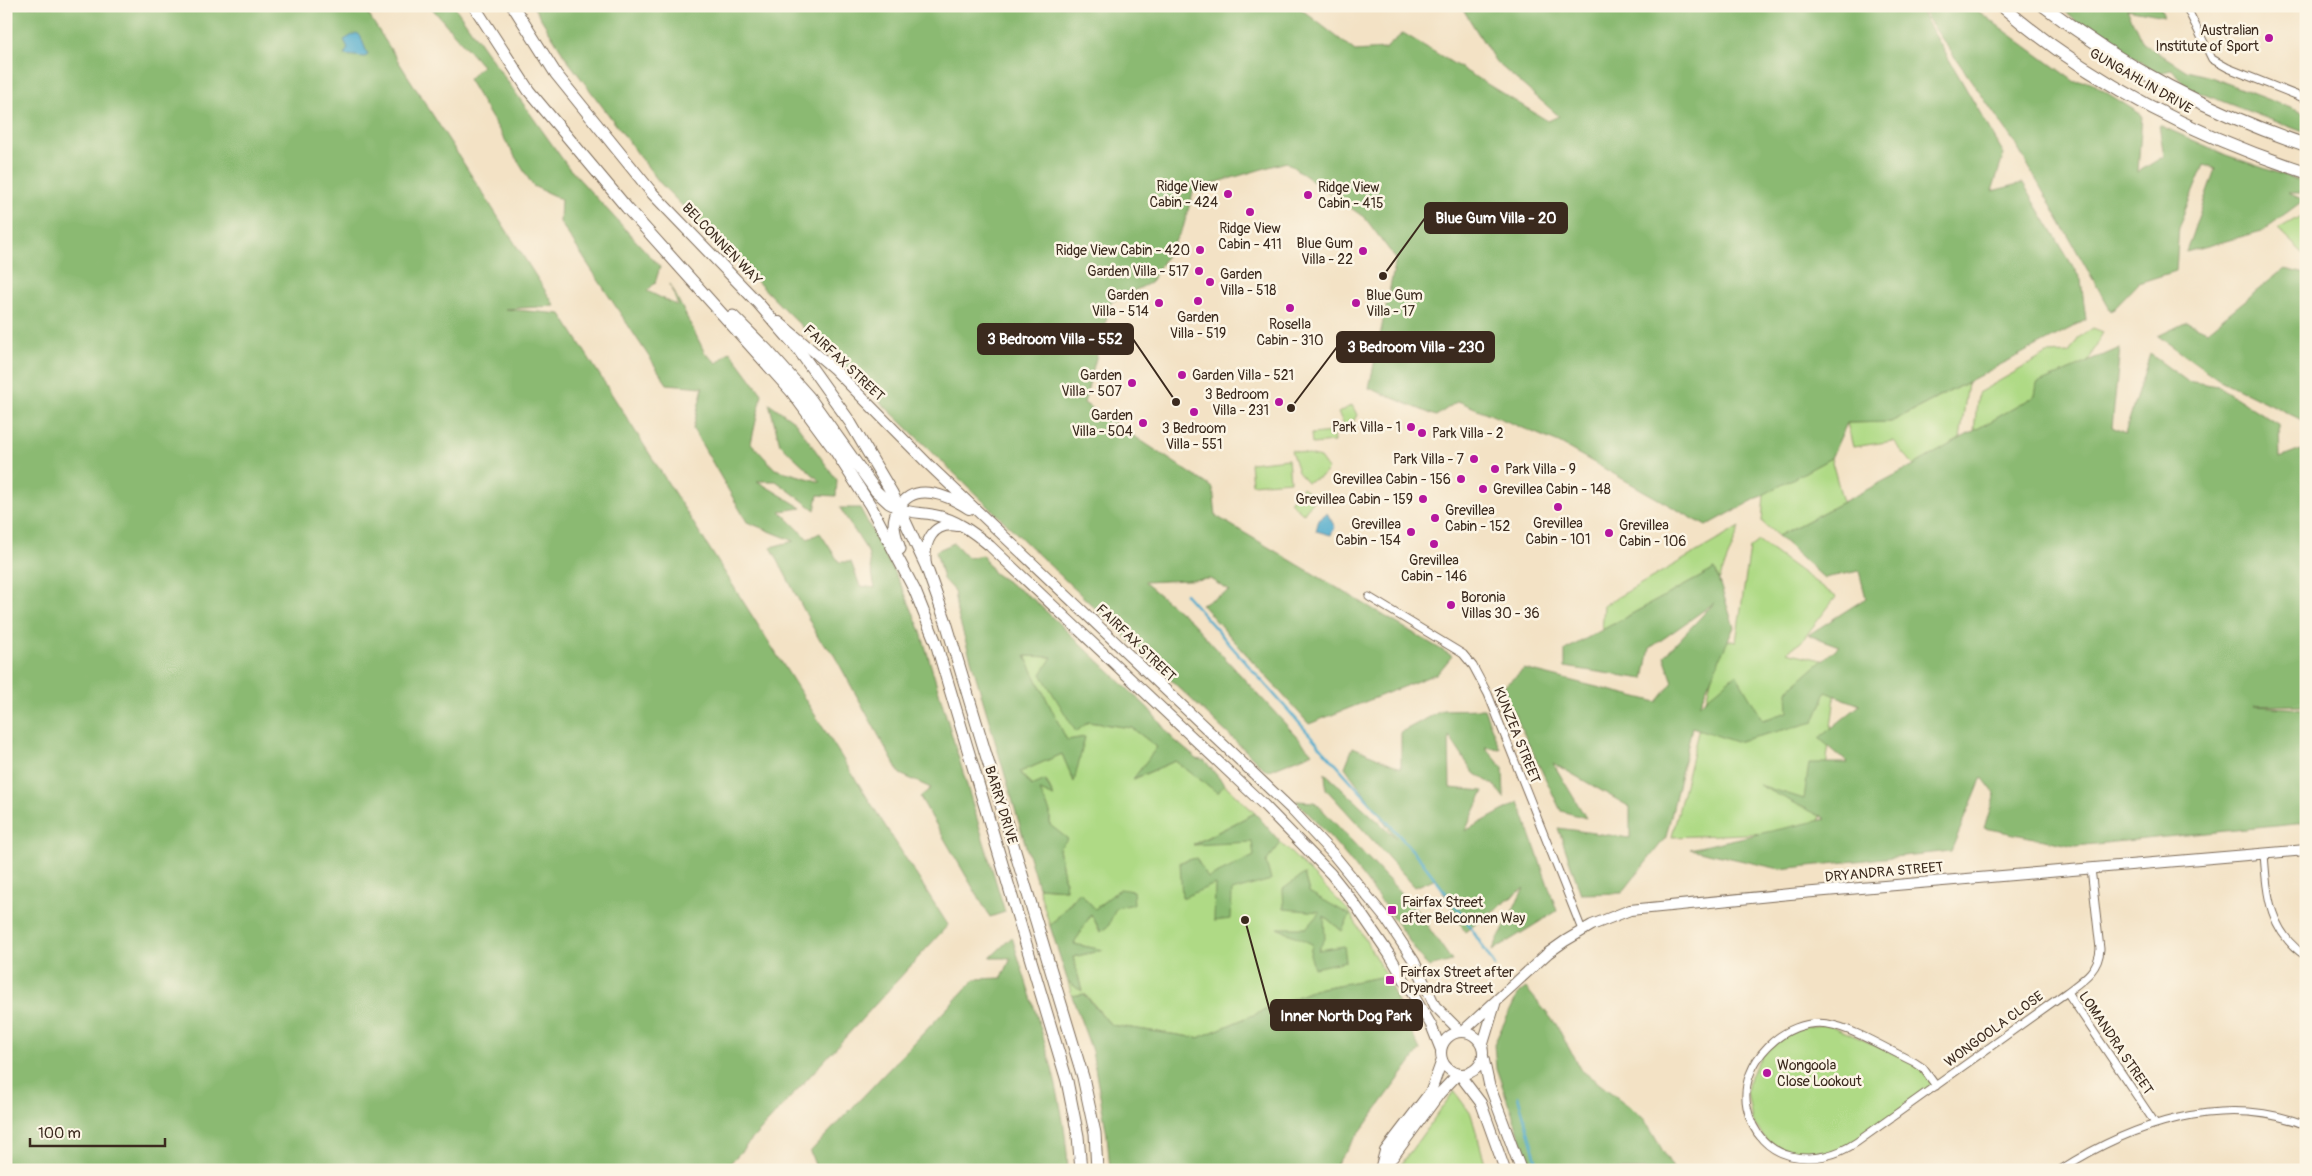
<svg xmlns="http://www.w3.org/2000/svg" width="2312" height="1176" viewBox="0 0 2312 1176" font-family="Pangolin,sans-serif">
<rect width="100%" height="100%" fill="#fcf5e5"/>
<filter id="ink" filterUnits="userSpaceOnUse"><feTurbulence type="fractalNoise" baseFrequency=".02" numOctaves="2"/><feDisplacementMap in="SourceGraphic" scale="10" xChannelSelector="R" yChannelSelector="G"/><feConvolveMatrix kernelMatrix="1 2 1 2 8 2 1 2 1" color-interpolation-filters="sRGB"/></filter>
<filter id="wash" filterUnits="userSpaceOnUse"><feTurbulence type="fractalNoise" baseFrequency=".0096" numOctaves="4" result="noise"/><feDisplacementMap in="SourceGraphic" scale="20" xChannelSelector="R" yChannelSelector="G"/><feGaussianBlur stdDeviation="1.12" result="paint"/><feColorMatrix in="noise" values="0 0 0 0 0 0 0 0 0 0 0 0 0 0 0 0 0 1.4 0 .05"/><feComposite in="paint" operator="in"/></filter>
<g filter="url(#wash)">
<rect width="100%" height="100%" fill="#f3e2c5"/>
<path fill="#afda85" stroke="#758252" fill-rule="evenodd" d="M2306,213V256L2278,229Z
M2093,328L2103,332L2088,362L2038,384L2035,396L1974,431L1978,393L2047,354L2069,353L2078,338Z
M1968,382L1960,439L1914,465L1893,441L1853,447L1847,423L1891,422Z
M1352,405L1357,415L1353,422L1345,426L1338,413Z
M1333,432L1334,442L1312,444L1311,434Z
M1291,450L1320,458L1328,469L1321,477L1307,482L1298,472Z
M1831,458L1843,502L1778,536L1762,522L1764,494Z
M1288,459L1290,481L1252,484L1250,463Z
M1302,487L1315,498L1303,514L1290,502Z
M1740,527L1719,580L1715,569L1602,630L1604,605Z
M1759,541L1836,597L1801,642L1787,652L1839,664L1818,831L1672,837L1721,639L1736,642L1750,548Z
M1025,656L1053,657L1076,732L1088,722L1132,728L1157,747L1134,779L1175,761L1218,792L1224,784L1255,813L1194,844L1253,840L1268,859L1281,843L1349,911L1386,976L1316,989L1198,1038L1111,1025L1085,994L1072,996L1068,982L1082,990L1073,957L1094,952L1093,948L1073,944L1091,913L1100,932L1109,925L1120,889L1095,909L1079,892L1050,926L1038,887L1066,889L1059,848L1050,825V812L1039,790L1054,797L1046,780L1032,786L1020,772L1062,754L1074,781L1084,737L1067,741ZM1304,874L1309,892L1342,931L1324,916V920L1321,912L1290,885Z
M1827,1024L1914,1062L1936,1086L1848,1148L1804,1159L1770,1145L1752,1121L1747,1091L1750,1076L1763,1053L1791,1029Z
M1454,1091L1471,1114L1487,1170H1403L1400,1166Z"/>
<path fill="#8bba72" stroke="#637248" d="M6,6H363L555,306L505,309L561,314L948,925L724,1170H6Z
M430,6H454L568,167L660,267L655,283L647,291L678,306L670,284L705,353L717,363L730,351L762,394L751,443L775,469L821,482L780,444L769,403L795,422L837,480L836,496L818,495L815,510L776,481H757L802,508L780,511L808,539L820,533L839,562H851L860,586L875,588L868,552L840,508H860L903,589L920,629L1005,912L990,917L920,797L931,788L900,774L833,653L819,639L771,547L794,541L747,522L693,429L703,387L667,384L560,222L561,199L533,186L468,79L482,66Z
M533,6H1297L1355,51L1385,49L1403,33L1548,121L1559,116L1496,62L1461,6H1918L2004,154L1992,191L2023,183L2081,280L2086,320L1891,422L1847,423L1831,458L1706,526L1559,443L1458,401L1436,416L1369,388L1396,259L1365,218L1286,162L1194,189L1183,228L1150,283L1111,302L1084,403L1213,488L1216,516L1452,656L1438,673L1309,724L1201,604L1230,591L1210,579L1144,582L1191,621L1312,753L1267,771L1041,557L788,313L660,183L568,61Z
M1919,6H1971L2075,82L2088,81L2142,115L2138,172L2164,156L2159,125L2226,155L2306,183V193H2288L2304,200L2262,231L2186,252L2215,169L2204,165L2179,225L2176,271L2138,283L2111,311L2017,146Z
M2058,6H2160L2164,16L2127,9L2143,43L2187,71L2211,77L2306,114V133L2187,88L2172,69L2161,74L2077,22Z
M2284,269L2306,274V422L2218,379L2158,336L2187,322L2207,331Z
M2120,348L2112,427L2125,433L2150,354L2187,381L2218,386L2279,425L2280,458L2306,448V705L2254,706L2306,709V823L2075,846L1984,828L1995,794L1982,777L1951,851L1780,869L1690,849L1826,819L1759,785L1804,799L1809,763H1848L1819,738L1860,705L1826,692L1814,722L1736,742L1692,727L1666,837L1622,893L1581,894L1558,828L1630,838V807L1553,763L1586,818L1561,811L1502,688L1524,669L1657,702L1673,682L1664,656L1714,603L1650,648L1644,679L1565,667V650L1715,569L1734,627L1699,705L1736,674L1763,720L1788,712L1787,691L1839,646L1808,635L1866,598L1859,571L1824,578L1778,536L1914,465L2035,396L2037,384Z
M954,543L968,558L982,555L994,573L1033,599L1148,708L1173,739L1197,759L1205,761L1224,784L1218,793L1175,761L1133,779L1157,747L1132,728L1088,722L1076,732L1041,674L1052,657L1025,656L1067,740L1085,737L1074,782L1062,754L1020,772L1032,786L1045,780L1054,797L1040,791L1050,812V825L1068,839L1059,848L1066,889L1038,887L957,612L954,591L943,579L936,551Z
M1484,709L1500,749L1485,747L1503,768L1504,798L1495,786L1473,772L1449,736L1450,788L1484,791L1465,831L1519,802L1557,911L1492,951L1524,888L1465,932L1436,878L1415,887L1326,789L1325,773L1396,838L1345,767L1353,747L1401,768V732L1443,710Z
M1296,801L1315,802L1415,908L1452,961L1429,967L1424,962C1385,906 1346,849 1296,801Z
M1255,813L1281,843L1266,862L1271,880L1232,891L1231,919L1214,921L1215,884L1182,898L1180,862L1196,858L1208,878L1254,856L1252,842L1193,845Z
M1304,874L1309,892L1350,915L1342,931L1324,916L1325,939L1318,950L1344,946L1346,961L1314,968L1310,954L1312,944L1277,928H1306L1320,912L1284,909L1283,889Z
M1120,889L1133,891L1134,904L1116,908L1109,925L1101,932L1091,914L1074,944L1103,950L1073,957L1082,991L1068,982L1050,926L1080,892L1095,909Z
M1012,937C1035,1013 1065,1090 1068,1170H817L810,1152L975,979L1002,978L1011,958H990Z
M1386,976L1420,1050L1332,1170H1110L1107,1135L1092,1051L1072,996L1084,994L1111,1025L1198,1038L1316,989Z
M1526,988L1556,1024L1580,1069L1643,1117L1674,1170H1532L1496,1068L1494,1044L1518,994Z"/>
<path fill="#4eaacc" stroke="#446a75" d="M356,33L360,35L368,55L365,57L344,55L348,48L344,40Z
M1327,513L1335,527L1331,535L1316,531L1319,519Z"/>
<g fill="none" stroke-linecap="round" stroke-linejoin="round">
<path stroke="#4eaacc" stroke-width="2.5" d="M1185,594L1420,859L1464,917L1495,966
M1518,1096L1539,1170"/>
</g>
</g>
<g filter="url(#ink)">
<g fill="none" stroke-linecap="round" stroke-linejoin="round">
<defs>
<path id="street" d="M2186,6L2212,59L2228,68L2306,99
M1369,597L1463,654L1473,666L1488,694L1582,930
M2264,854C2267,894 2269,932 2306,956
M2067,992L2155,1123
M1936,1086L1923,1068L1914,1062C1890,1051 1853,1028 1828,1024C1785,1017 1738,1063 1747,1107C1758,1163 1816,1170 1857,1142L2067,992C2083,980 2099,970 2100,949L2091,868
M2060,1170C2131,1124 2223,1092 2306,1125"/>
<path id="secondary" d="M779,322L834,369L928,464L1291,809L1333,854L1386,919L1414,961L1435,1006L1461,1032
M969,509C949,496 914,480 899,508C911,514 922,512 934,515C956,519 973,532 990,546L1263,804L1331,874L1354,903L1389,954L1431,1025L1441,1050
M926,566C923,543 932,521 958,526
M1441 1053a21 21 0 1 1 42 0a21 21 0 1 1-42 0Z
M1462,1032L1548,953L1565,941L1592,925L1630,910L1790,894L2306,850
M1482,1047L1495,1004
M1483,1056L1489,1084L1521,1170
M1459,1074L1481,1103L1505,1170
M1381,1166L1385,1151L1431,1091L1442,1060
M1378,1170L1393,1157L1440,1093L1458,1074"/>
<path id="primary" d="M474,6L529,91L627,208L791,391L836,452L870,505L915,591L936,643L1067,1081L1078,1136L1081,1170
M513,6L556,74L653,194L758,303L798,349L850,422L892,493L926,566L946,622L1083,1077L1095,1133L1097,1170
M733,316L767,350L809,397L876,491L889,503L899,508
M899,508C890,522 895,535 900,549"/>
<path id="highway" d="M2002,6C2090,82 2196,136 2306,172
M2044,6C2126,69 2209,112 2306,145"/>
</defs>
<use href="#street" stroke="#7b6a58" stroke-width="9"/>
<use href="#secondary" stroke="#7b6a58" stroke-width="12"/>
<use href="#primary" stroke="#7b6a58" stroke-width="13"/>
<use href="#highway" stroke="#7b6a58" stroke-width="14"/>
<use href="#street" stroke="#fff" stroke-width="7"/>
<use href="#secondary" stroke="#fff" stroke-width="10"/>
<use href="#primary" stroke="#fff" stroke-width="11"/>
<use href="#highway" stroke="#fff" stroke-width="12"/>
</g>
</g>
<g fill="#b5179e" stroke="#fcf5e5" stroke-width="2">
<circle cx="2269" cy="38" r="5"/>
<circle cx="1228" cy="194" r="5"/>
<circle cx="1308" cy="195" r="5"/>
<circle cx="1250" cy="212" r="5"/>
<circle cx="1200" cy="250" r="5"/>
<circle cx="1363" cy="251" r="5"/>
<circle cx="1199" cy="271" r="5"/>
<circle cx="1210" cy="282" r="5"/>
<circle cx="1198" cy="301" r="5"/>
<circle cx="1159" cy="303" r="5"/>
<circle cx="1356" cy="303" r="5"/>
<circle cx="1290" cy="308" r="5"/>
<circle cx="1182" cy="375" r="5"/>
<circle cx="1132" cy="383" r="5"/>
<circle cx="1279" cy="402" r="5"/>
<circle cx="1194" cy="412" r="5"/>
<circle cx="1143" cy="423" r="5"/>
<circle cx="1411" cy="427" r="5"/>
<circle cx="1422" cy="433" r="5"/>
<circle cx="1474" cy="459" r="5"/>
<circle cx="1495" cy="469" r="5"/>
<circle cx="1461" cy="479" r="5"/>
<circle cx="1483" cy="489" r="5"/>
<circle cx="1423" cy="499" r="5"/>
<circle cx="1558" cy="507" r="5"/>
<circle cx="1435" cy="518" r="5"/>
<circle cx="1411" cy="532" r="5"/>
<circle cx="1609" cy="533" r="5"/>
<circle cx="1434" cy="544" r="5"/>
<circle cx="1451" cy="605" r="5"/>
<rect x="1387" y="905" width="10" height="10" rx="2.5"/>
<rect x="1385" y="975" width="10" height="10" rx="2.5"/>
<circle cx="1767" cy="1073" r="5"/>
</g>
<g text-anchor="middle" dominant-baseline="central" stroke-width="5" stroke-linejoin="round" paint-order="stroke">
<g font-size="14" fill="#3b2a1e" stroke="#fcf5e5" text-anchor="end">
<text x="2259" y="30">Australian<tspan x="2259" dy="16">Institute of Sport</tspan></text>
<text x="1218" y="186">Ridge View<tspan x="1218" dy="16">Cabin - 424</tspan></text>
<text x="1318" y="187" text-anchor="start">Ridge View<tspan x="1318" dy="16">Cabin - 415</tspan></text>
<text x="1250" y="228" text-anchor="middle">Ridge View<tspan x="1250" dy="16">Cabin - 411</tspan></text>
<text x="1353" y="243">Blue Gum<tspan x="1353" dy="16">Villa - 22</tspan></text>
<text x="1190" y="250">Ridge View Cabin - 420</text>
<text x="1189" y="271">Garden Villa - 517</text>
<text x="1220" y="274" text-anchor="start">Garden<tspan x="1220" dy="16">Villa - 518</tspan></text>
<text x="1149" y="295">Garden<tspan x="1149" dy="16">Villa - 514</tspan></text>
<text x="1366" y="295" text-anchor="start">Blue Gum<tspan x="1366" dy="16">Villa - 17</tspan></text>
<text x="1198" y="317" text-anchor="middle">Garden<tspan x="1198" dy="16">Villa - 519</tspan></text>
<text x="1290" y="324" text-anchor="middle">Rosella<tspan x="1290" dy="16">Cabin - 310</tspan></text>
<text x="1122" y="375">Garden<tspan x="1122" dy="16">Villa - 507</tspan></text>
<text x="1192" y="375" text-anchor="start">Garden Villa - 521</text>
<text x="1269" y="394">3 Bedroom<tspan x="1269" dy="16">Villa - 231</tspan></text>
<text x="1133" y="415">Garden<tspan x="1133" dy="16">Villa - 504</tspan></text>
<text x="1401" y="427">Park Villa - 1</text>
<text x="1194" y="428" text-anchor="middle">3 Bedroom<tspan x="1194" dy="16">Villa - 551</tspan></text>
<text x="1432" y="433" text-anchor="start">Park Villa - 2</text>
<text x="1464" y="459">Park Villa - 7</text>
<text x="1505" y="469" text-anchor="start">Park Villa - 9</text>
<text x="1451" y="479">Grevillea Cabin - 156</text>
<text x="1493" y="489" text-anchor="start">Grevillea Cabin - 148</text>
<text x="1413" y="499">Grevillea Cabin - 159</text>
<text x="1445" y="510" text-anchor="start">Grevillea<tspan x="1445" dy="16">Cabin - 152</tspan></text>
<text x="1558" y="523" text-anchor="middle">Grevillea<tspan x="1558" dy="16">Cabin - 101</tspan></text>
<text x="1401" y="524">Grevillea<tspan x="1401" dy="16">Cabin - 154</tspan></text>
<text x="1619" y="525" text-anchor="start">Grevillea<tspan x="1619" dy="16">Cabin - 106</tspan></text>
<text x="1434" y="560" text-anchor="middle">Grevillea<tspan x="1434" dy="16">Cabin - 146</tspan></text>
<text x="1461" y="597" text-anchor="start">Boronia<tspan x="1461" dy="16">Villas 30 - 36</tspan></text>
<text x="1402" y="902" text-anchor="start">Fairfax Street<tspan x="1402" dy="16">after Belconnen Way</tspan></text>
<text x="1400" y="972" text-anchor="start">Fairfax Street after<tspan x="1400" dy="16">Dryandra Street</tspan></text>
<text x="1777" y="1065" text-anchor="start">Wongoola<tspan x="1777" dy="16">Close Lookout</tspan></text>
</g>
<g font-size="14" fill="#3b2a1e" stroke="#fcf5e5">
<text transform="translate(2141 81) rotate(30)">GUNGAHLIN DRIVE</text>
<text transform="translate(722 244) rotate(46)">BELCONNEN WAY</text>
<text transform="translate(844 363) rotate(43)">FAIRFAX STREET</text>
<text transform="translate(1136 643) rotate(44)">FAIRFAX STREET</text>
<text transform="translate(1517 735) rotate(68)">KUNZEA STREET</text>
<text transform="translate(1001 805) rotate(73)">BARRY DRIVE</text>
<text transform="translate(1884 872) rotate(-5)">DRYANDRA STREET</text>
<text transform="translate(1994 1029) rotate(-36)">WONGOOLA CLOSE</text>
<text transform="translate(2116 1043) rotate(56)">LOMANDRA STREET</text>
</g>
</g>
<path fill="none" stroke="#3b2a1e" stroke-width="2" d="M1383 276L1425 218M1176 402L1133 339M1291 408L1337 347M1245 920L1271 1015"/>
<g fill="#3b2a1e" stroke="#fcf5e5" stroke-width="2">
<circle cx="1383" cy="276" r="5"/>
<circle cx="1176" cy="402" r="5"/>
<circle cx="1291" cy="408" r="5"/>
<circle cx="1245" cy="920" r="5"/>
</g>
<g fill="#3b2a1e" stroke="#3b2a1e" stroke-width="2">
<rect x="1425" y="203" width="142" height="30" rx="5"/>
<rect x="978" y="324" width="155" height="30" rx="5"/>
<rect x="1337" y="332" width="157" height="30" rx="5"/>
<rect x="1271" y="1000" width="151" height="30" rx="5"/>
</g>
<g font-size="15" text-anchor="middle" font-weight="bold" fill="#fff">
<text x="1496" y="223">Blue Gum Villa - 20</text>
<text x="1055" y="344">3 Bedroom Villa - 552</text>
<text x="1416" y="352">3 Bedroom Villa - 230</text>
<text x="1346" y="1021">Inner North Dog Park</text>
</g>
<rect width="2312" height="1176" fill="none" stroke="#fcf5e5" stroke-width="25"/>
<path d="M30 1138v8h135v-8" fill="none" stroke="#3b2a1e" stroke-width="2.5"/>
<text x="38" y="1138" font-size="15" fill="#3b2a1e" stroke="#fcf5e5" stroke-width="4" paint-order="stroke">100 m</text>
</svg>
